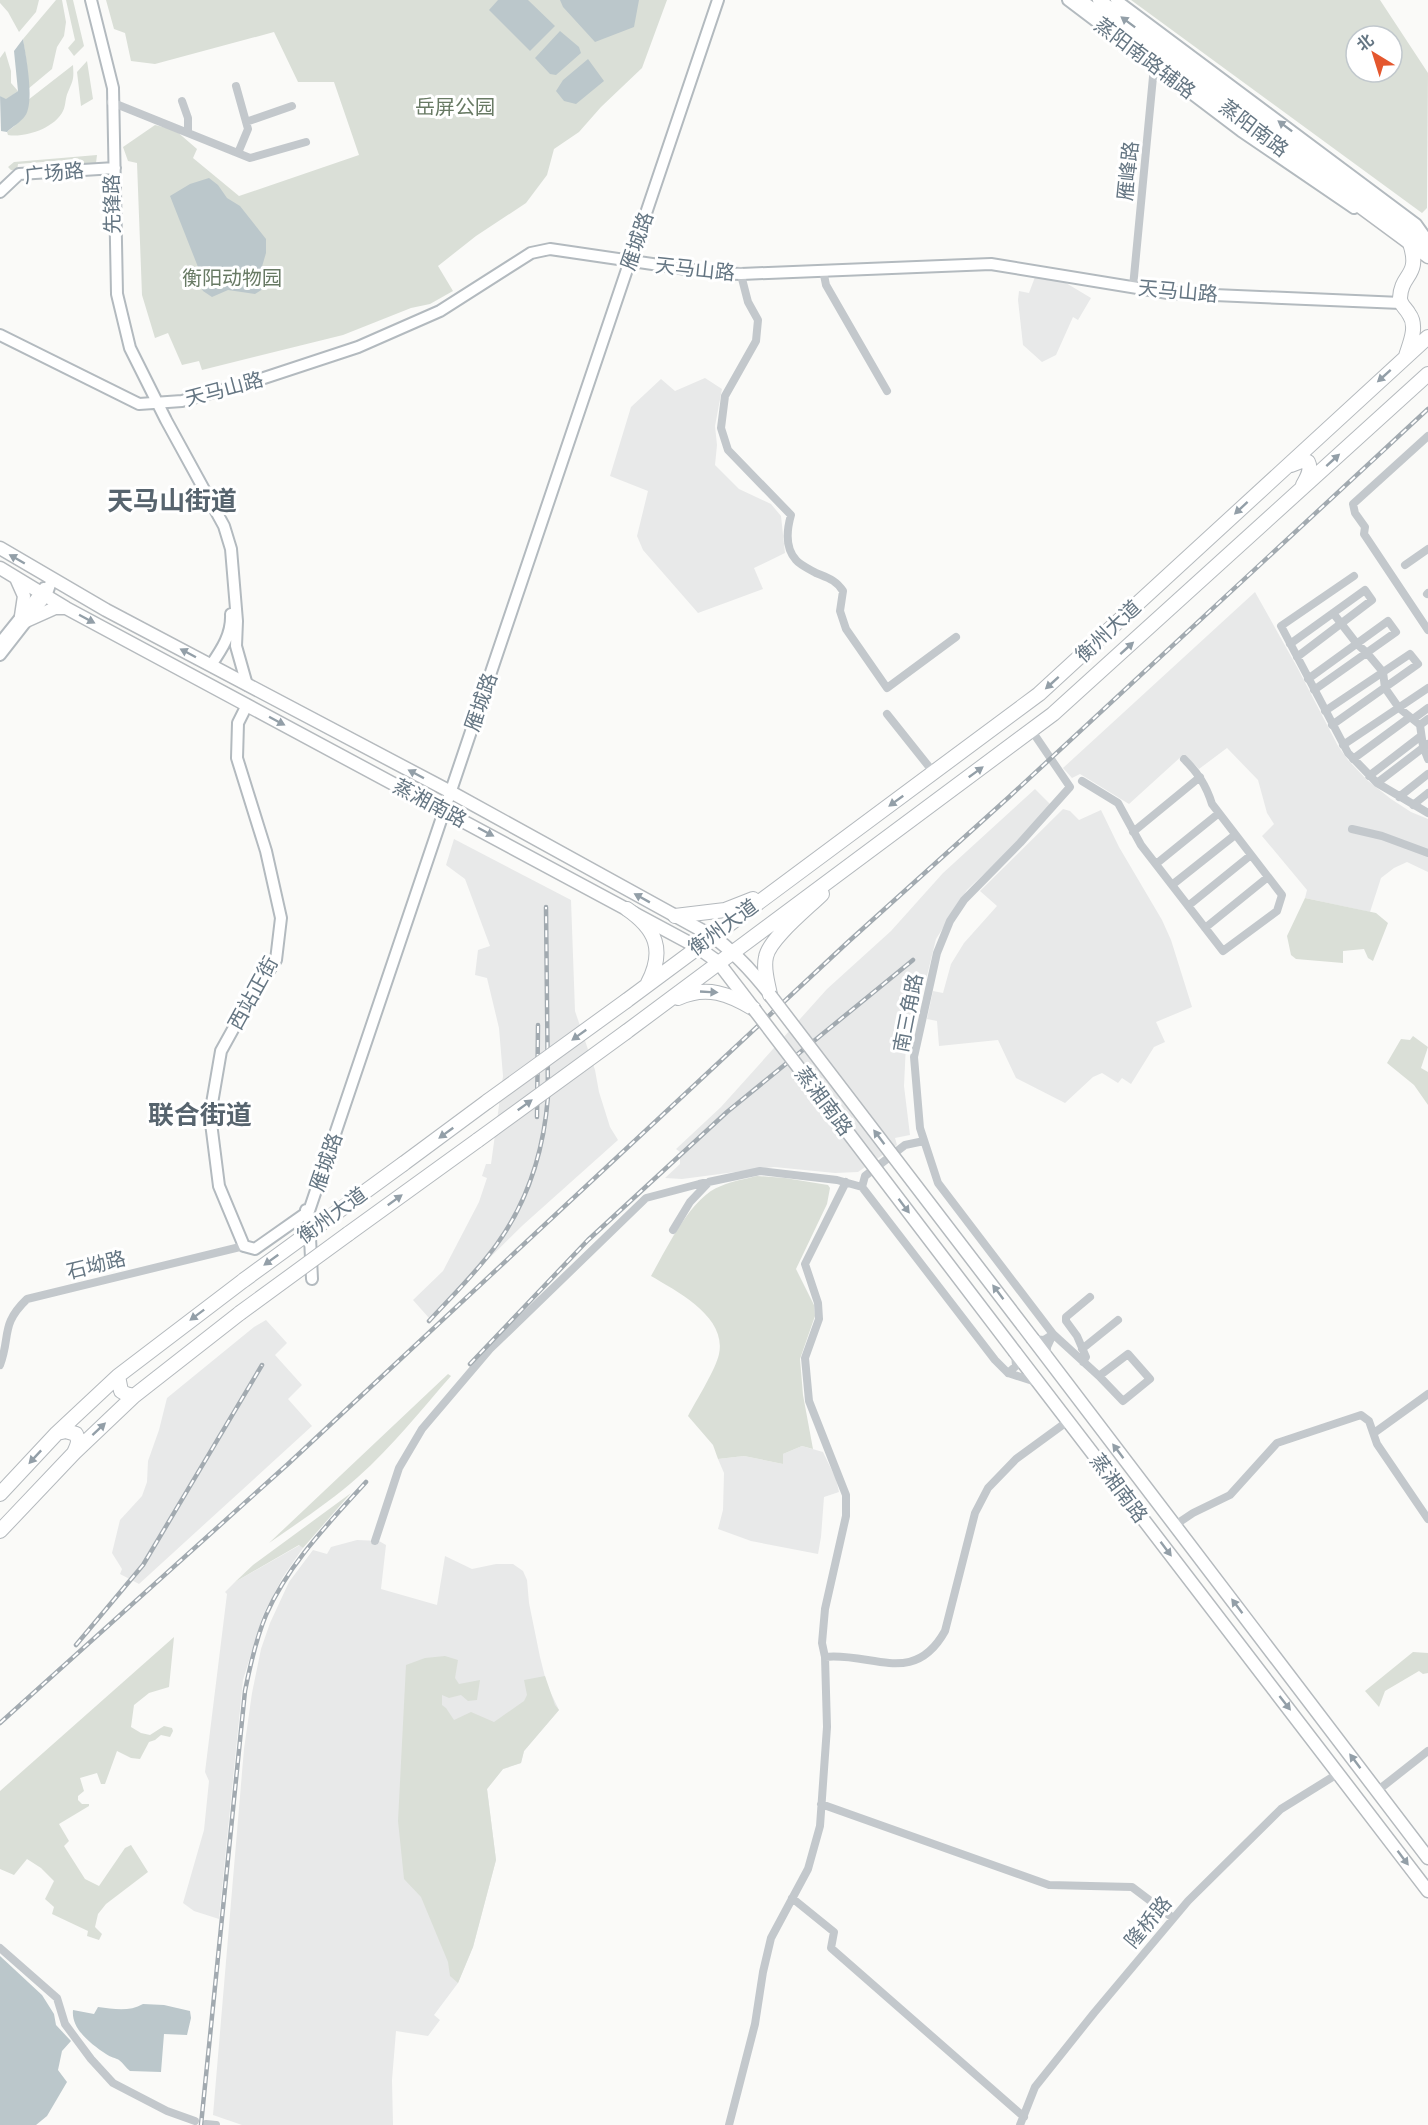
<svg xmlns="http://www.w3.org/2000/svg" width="1428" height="2125" viewBox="0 0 1428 2125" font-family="'DejaVu Sans','Noto Sans SC',sans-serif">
<rect width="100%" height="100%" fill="#fafaf8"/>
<path fill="#e8e9e9" d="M1035,277L1061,280L1091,298L1078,320L1073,317L1056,355L1042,362L1023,345L1018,300L1019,291L1029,293Z
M705,378L722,389L715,426L717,445L715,465L739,489L771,504L781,516L785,553L754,568L763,589L698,613L643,550L637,536L648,491L610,476L631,407L661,379L675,391Z
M1255,592L1297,667L1338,746L1348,760L1367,780L1391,799L1411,812L1428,819V872L1407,862L1394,868L1381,878L1370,912L1305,898L1307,890L1262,836L1274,824L1267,813L1258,780L1227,748L1199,769L1184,754L1129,804L1080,774L1072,778L1063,768Z
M1035,789L1051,805L1014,845L967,890L936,939L926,980L911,989L914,994L908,1002L914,1021L906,1044L904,1086L910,1135L895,1138L897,1145L858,1172L835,1173L774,1167L682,1179L665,1178L680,1164V1152L676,1149L721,1107L827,989L891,931L943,873Z
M1063,809L1070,811L1079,820L1101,810L1119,847L1162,920L1171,940L1192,1007L1156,1022L1165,1042L1154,1047L1131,1084L1122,1078L1118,1083L1102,1073L1093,1077L1065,1103L1016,1078L998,1040L939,1046L937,1021L927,1019L933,991L943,993L951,964L964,943L997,906L980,891Z
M454,839L571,900L575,1011L595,1070L599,1092L610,1127L618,1140L523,1225L429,1318L413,1300L443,1271L479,1202L487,1178L482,1176L486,1164H491L503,1076L499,1028L487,978L475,975L478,950L490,946L465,879L446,865Z
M266,1320L287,1343L275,1355L302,1385L288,1399L312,1426L139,1584L120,1574L122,1569L112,1553L120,1520L142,1496L147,1482L148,1461L159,1430L167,1398L254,1327Z
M802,1446L823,1452L836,1479L839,1492L824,1497L821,1537L818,1554L751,1541L718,1529L723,1510L724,1473L718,1459L744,1456L783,1464V1454Z
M357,1540L379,1541L386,1545L381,1589L437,1605L445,1556L472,1569L496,1564H513L523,1571L527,1580L529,1603L540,1657L547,1685L559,1710L524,1751L521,1763L503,1769L487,1789L496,1860L473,1947L458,1983L434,2015L440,2020L428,2036L396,2031L392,2080L393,2125H242L213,2115L244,1749L252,1693L261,1649L270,1623L289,1582L313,1550L327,1554L331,1547Z
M300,1545L303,1548L283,1577L263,1615L243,1680L219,1919L194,1911L183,1903L204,1830L209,1781L205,1772L227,1594L225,1592L235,1582Z"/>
<path fill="#dadfd7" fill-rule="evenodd" d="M0,0H39L36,12L19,32L8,12L0,3Z
M56,0H62L66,22L64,36L57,47L52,69L28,89L27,66L23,39Z
M66,0H73L84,46L74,56L68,48L75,40Z
M106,0H667L642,68L601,107L579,132L554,149L547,175L526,203L476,236L438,266L453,291L430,304L411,308L343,335L202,370L199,361L182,365L168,333L155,338L142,295L137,163L128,161L123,147L155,125L175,130L197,149L193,158L239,196L359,155L334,82H298L274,32L155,64L131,61L125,33L114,29Z
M1131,0H1380L1428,73L1427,208L1422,213ZM1356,36H1392V72H1356Z
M5,51L11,71V83L18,91L6,100L0,96V58Z
M87,61L93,99L81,106L77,72Z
M73,65C74,80 73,80 68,92C65,98 66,105 63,111C55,128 25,138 8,135L7,132C19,122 29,116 28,100Z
M97,155L96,163L68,166L67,160L18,164L17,171L11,170L8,167L14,162Z
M1305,898L1376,913L1388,923L1373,961L1368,958L1364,949L1343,951V963L1296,959L1291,955L1287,936Z
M1413,1036L1428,1047L1421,1068L1428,1072V1105L1414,1085L1387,1063L1401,1039L1410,1040Z
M757,1176L785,1178L828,1185L830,1188L827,1204L796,1269L814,1305L815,1316L800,1359L803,1395L813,1449L802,1446L783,1454V1464L744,1456L718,1459L713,1445L688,1416C696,1401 716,1369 719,1354C727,1317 678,1292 651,1276C666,1250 691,1196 721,1186C732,1181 745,1179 757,1176Z
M448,1374L451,1376C421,1410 392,1447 358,1477C330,1502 299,1522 269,1543Z
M351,1493L303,1548L299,1545L235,1582L253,1565Z
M174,1637L169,1687L149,1693L134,1705L131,1727L141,1733L150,1735L164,1726L172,1728L173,1731L170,1737L161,1735L155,1740L149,1742L140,1759L131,1758L117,1751L105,1784H101L97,1773L80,1778L84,1791L78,1796V1800L82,1804H89V1806L59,1824L69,1841L64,1846L85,1879L99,1886L125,1848L131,1845L148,1872L106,1904L98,1914L95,1927L102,1934L99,1940L87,1936L88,1931L52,1914L54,1907L45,1899L54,1881L41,1868L27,1859L14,1875L0,1869V1791Z
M1413,1652L1428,1653V1673L1423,1674L1419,1671L1385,1691L1379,1707L1365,1691Z
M445,1656L458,1660L455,1678L459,1684L480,1680L477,1700L468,1701L461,1695L449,1698L442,1695V1705L446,1708L454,1720L471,1712L494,1722L524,1701L527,1695L524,1680L545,1676L555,1705L559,1710L524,1751L521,1763L503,1769L487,1789L496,1860L473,1947L458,1983L450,1976L448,1962L421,1897L404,1879L398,1821L406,1665L425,1658Z"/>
<path fill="#bbc7cb" d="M498,0H528L555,26L530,51L489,10Z
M560,0H639L634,27L595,42L563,7Z
M560,31L579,47L581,53L556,75L550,74L535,58Z
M23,39C26,56 35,102 25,116C21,122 12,127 7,132L1,131L0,96L6,99L18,91L14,51Z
M588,59L604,81L576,104L564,101L556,91L563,80Z
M209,178L218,185L227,198L240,206L266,239V253L261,270L266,287L255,294L228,290L212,297L203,291L198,281V267L170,196L190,184Z
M0,1956L42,1995L54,2014L56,2025L71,2041L62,2051L58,2070L67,2082L47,2116L36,2125H0Z
M143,2004L164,2005L190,2011L191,2018L187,2035L164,2034L161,2072L130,2071C126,2068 123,2063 119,2060C116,2058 110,2057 106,2054C91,2044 71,2029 73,2010L94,2014L98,2007C114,2009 129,2012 143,2004Z"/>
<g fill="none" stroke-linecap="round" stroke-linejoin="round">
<defs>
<path id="secondary" d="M91,0L113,88L117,294L130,348L166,420L224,526L231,549L237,621L236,646L247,685
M1068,0L1241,131L1354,208
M1116,0L1416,224L1428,241
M0,192L19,174L115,168
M0,335L139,404L182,401L261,379L358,347L440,311L531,253L550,249L714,273L741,274L991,264L1168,293L1401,303
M0,643L44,588
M0,655L46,596L52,579
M211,665C222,649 232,634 231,614
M306,1210L309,1217L312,1279
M244,1246L255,1249L309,1211L718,0
M244,1246L219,1186L210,1115L221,1051L247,1004L276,960L281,918L266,851L237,758L238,723L247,705"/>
<path id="primary" d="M1080,0L1428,257
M1099,0L1428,244
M0,548L106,610L447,790L712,936C735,952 752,971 770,994
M0,568L66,608L697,947L718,962L754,1009
M16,578L24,596L21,616
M26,621L55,608H66
M1033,1339L1428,1858
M1015,1352L1428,1891"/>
<path id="highway" d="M1406,356C1410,343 1418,326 1409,314C1406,308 1400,305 1400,298C1401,273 1421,277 1410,243
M1291,465L1304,460L1308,462C1312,470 1307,478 1303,485
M627,909C656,929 665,950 648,983
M675,916L725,910L753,899
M770,995C768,983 763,970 766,957C769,939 808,908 822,894
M678,998C707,985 729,994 754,1009
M626,1001L1039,694L1428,337
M626,1032L1053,714L1428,374
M403,1164L488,1101
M348,1234L478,1140
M118,1376L121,1391L126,1394L134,1396
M57,1433L66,1431L76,1434C80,1442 77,1446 74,1453
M0,1494L57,1433L118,1376L244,1280
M0,1531L74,1453L134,1396L240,1313"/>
</defs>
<use href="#secondary" stroke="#b3babf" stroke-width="14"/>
<use href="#primary" stroke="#b5babe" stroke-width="15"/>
<use href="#highway" stroke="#b4b9bd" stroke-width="16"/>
<path stroke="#c3c8cc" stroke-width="8" d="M236,86L248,129L238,153
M182,101L188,118V132
M111,102L250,158L306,142
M246,122L292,106
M823,270L826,285L887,391
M740,271L748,302L758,320L756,341L725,396L721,428L728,450L791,515C787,529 785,548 796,560C800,565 811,570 816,573C828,578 836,580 843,591L840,611L846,629L887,688L956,637
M1133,287L1153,77L1162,65
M1428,436L1353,504L1355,513L1365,527L1364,534L1428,630
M1405,565L1428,549
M1354,576L1281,626L1348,753L1377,783L1428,813
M1427,594L1428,593
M1333,613L1357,644L1367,653L1383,672L1385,688L1399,708L1420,725L1423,746L1428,759
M1290,644L1365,590L1372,600L1297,657
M1308,679L1388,621L1396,632L1314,690
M1325,711L1410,654L1418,664L1332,725
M887,714L934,773
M1413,719L1428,708
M1420,725L1428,719
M1032,731L1070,787L1020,843L964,900L950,921L937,953L914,1057L920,1128L938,1183L1053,1334L1047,1347V1357
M1343,745L1428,688
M1353,759L1410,717
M1369,776L1421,736
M1082,781L1118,803L1141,845L1223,951L1277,911L1282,895L1212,804C1206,785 1198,773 1184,759
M1377,783L1428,744
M1399,797L1428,774
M1413,805L1428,793
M1352,829L1382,836L1428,853
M1133,832L1200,777
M1156,864L1219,813
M1172,885L1235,835
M1188,906L1251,855
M1205,928L1268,877
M862,1187L865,1176L905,1145L924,1141
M673,1230L690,1202L709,1182
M1033,1339L1044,1340L1053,1334L1099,1376L1128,1354L1150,1379L1123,1401L1099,1376
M1082,1349L1118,1320
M1083,1362L1086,1357L1077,1336L1066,1321V1317L1090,1297
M0,1365C11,1336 0,1325 27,1299L244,1246
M1008,1373L1016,1366L1015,1354
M1374,1433L1428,1394
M1175,1525L1193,1513L1230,1495L1277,1443L1361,1415L1369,1421L1377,1444L1428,1519
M375,1541L399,1468L422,1429L490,1349L646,1198L699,1184L760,1171L837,1180L862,1187L995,1360L1008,1373L1036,1382
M825,1657C872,1652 914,1687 945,1631L975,1513L988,1488L1016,1459L1068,1421
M1377,1791L1428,1751
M821,1804L1049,1885L1132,1887L1173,1918
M792,1898L834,1932L831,1948L1024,2117
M0,1948L57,1998L65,2024L91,2059L113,2083L167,2111L195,2121
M206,2124L216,2125
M729,2125L755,2024L763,1972L771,1938L808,1869L820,1826L827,1727L825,1657L822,1643L825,1609L846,1516V1495L809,1401L805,1358L819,1319L818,1303L805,1264L846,1182
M1020,2125L1035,2087L1094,2013L1188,1901L1281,1809L1339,1773"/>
<use href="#secondary" stroke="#fff" stroke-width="10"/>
<use href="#primary" stroke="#fff" stroke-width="12"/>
<use href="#highway" stroke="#fff" stroke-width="14"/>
<defs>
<path id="rail" d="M537,1117L538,1025
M429,1321C452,1296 477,1272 497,1244C528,1201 544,1149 548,1096L546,907
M470,1364L588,1240L727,1112L913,960
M76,1645L143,1565L262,1365
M0,1723L288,1464L848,942L1009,797L1428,409
M201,2125L245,1691C250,1666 256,1639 266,1615C289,1563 329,1523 366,1482"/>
</defs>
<use href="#rail" stroke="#a2aab0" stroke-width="4.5"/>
<use href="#rail" stroke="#fff" stroke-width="2" stroke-dasharray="7" stroke-linecap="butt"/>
<defs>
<path id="primary-bridge" d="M770,995L1033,1339
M754,1009L1015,1352"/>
<path id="highway-bridge" d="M488,1101L626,1001
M478,1140L626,1032
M244,1280L403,1164
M240,1313L348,1234"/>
</defs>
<use href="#primary-bridge" stroke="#b5babe" stroke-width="15" stroke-linecap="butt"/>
<use href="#highway-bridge" stroke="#b4b9bd" stroke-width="16" stroke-linecap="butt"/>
<use href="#primary-bridge" stroke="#fff" stroke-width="12"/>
<use href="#highway-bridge" stroke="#fff" stroke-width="14"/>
</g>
<defs><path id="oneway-solid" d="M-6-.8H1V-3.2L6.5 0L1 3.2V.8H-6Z" transform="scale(1.5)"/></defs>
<g fill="#939fa8">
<use href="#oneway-solid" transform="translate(1128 22) rotate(-143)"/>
<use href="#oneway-solid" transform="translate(1285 126) rotate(-143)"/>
<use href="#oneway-solid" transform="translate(1384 376) rotate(138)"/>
<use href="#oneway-solid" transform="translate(1333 460) rotate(-42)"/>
<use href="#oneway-solid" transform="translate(1241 508) rotate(137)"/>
<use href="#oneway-solid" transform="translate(17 559) rotate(-150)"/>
<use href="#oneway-solid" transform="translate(87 619) rotate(28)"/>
<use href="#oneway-solid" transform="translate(1127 648) rotate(-42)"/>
<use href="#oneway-solid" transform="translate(188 653) rotate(-152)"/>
<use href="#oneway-solid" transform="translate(1052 683) rotate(138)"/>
<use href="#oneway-solid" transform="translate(277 721) rotate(28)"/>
<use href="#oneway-solid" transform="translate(976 772) rotate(-36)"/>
<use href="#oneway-solid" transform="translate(416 774) rotate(-152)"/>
<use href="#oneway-solid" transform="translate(896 801) rotate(144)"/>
<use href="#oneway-solid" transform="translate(486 832) rotate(28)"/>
<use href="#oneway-solid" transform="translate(642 898) rotate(-151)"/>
<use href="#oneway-solid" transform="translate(709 992) rotate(3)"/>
<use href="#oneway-solid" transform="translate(579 1035) rotate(144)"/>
<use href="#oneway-solid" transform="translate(525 1105) rotate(-36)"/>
<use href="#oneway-solid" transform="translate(446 1133) rotate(144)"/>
<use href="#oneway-solid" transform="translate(879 1137) rotate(-127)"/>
<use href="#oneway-solid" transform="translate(395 1200) rotate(-36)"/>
<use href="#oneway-solid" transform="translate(904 1206) rotate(53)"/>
<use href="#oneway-solid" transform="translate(271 1260) rotate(144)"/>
<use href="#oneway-solid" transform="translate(998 1292) rotate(-127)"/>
<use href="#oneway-solid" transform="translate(197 1315) rotate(143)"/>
<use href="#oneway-solid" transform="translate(99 1429) rotate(-43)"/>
<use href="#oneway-solid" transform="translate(1118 1451) rotate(-127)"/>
<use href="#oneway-solid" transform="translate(35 1457) rotate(133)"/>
<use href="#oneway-solid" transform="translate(1166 1549) rotate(53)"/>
<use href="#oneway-solid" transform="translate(1237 1606) rotate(-127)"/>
<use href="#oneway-solid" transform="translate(1285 1703) rotate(52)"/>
<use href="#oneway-solid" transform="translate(1355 1761) rotate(-127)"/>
<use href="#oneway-solid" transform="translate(1403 1858) rotate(53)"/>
</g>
<g text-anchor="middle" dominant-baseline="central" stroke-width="6" stroke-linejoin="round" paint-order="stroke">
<g font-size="20" fill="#657683" stroke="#fff">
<text transform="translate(1145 58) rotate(37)">蒸阳南路辅路</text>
<text transform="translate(1254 128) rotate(37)">蒸阳南路</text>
<text transform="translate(1128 171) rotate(-84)">雁峰路</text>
<text transform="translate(54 173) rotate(-6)">广场路</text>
<text transform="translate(112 204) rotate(-91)">先锋路</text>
<text transform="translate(637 241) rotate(-71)">雁城路</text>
<text transform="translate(695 269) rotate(6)">天马山路</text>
<text transform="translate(1178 291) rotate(5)">天马山路</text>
<text transform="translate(224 389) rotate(-15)">天马山路</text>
<text transform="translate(1108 631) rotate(-43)">衡州大道</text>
<text transform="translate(481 702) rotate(-71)">雁城路</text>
<text transform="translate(430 803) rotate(28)">蒸湘南路</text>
<text transform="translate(723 927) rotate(-36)">衡州大道</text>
<text transform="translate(253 993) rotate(-61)">西站正街</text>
<text transform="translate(908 1013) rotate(-79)">南三角路</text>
<text transform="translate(824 1101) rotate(53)">蒸湘南路</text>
<text transform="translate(326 1162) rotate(-71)">雁城路</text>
<text transform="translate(332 1215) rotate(-36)">衡州大道</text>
<text transform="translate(96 1265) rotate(-14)">石坳路</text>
<text transform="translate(1119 1488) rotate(53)">蒸湘南路</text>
<text transform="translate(1148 1922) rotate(-50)">隆桥路</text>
</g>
<g font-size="20" fill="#687a64" stroke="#fff">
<text x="455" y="107">岳屏公园</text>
<text x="232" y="278">衡阳动物园</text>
</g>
<g font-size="26" font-weight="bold" fill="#57646e" stroke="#fff">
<text x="172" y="501">天马山街道</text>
<text x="200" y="1115">联合街道</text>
</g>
</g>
<g transform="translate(1374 54) rotate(322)"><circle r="28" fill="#ffffff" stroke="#c1c8cd" stroke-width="1.5"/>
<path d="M0-4.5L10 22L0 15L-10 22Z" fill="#e4572e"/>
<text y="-9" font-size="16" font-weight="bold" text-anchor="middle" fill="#657683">北</text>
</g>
</svg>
